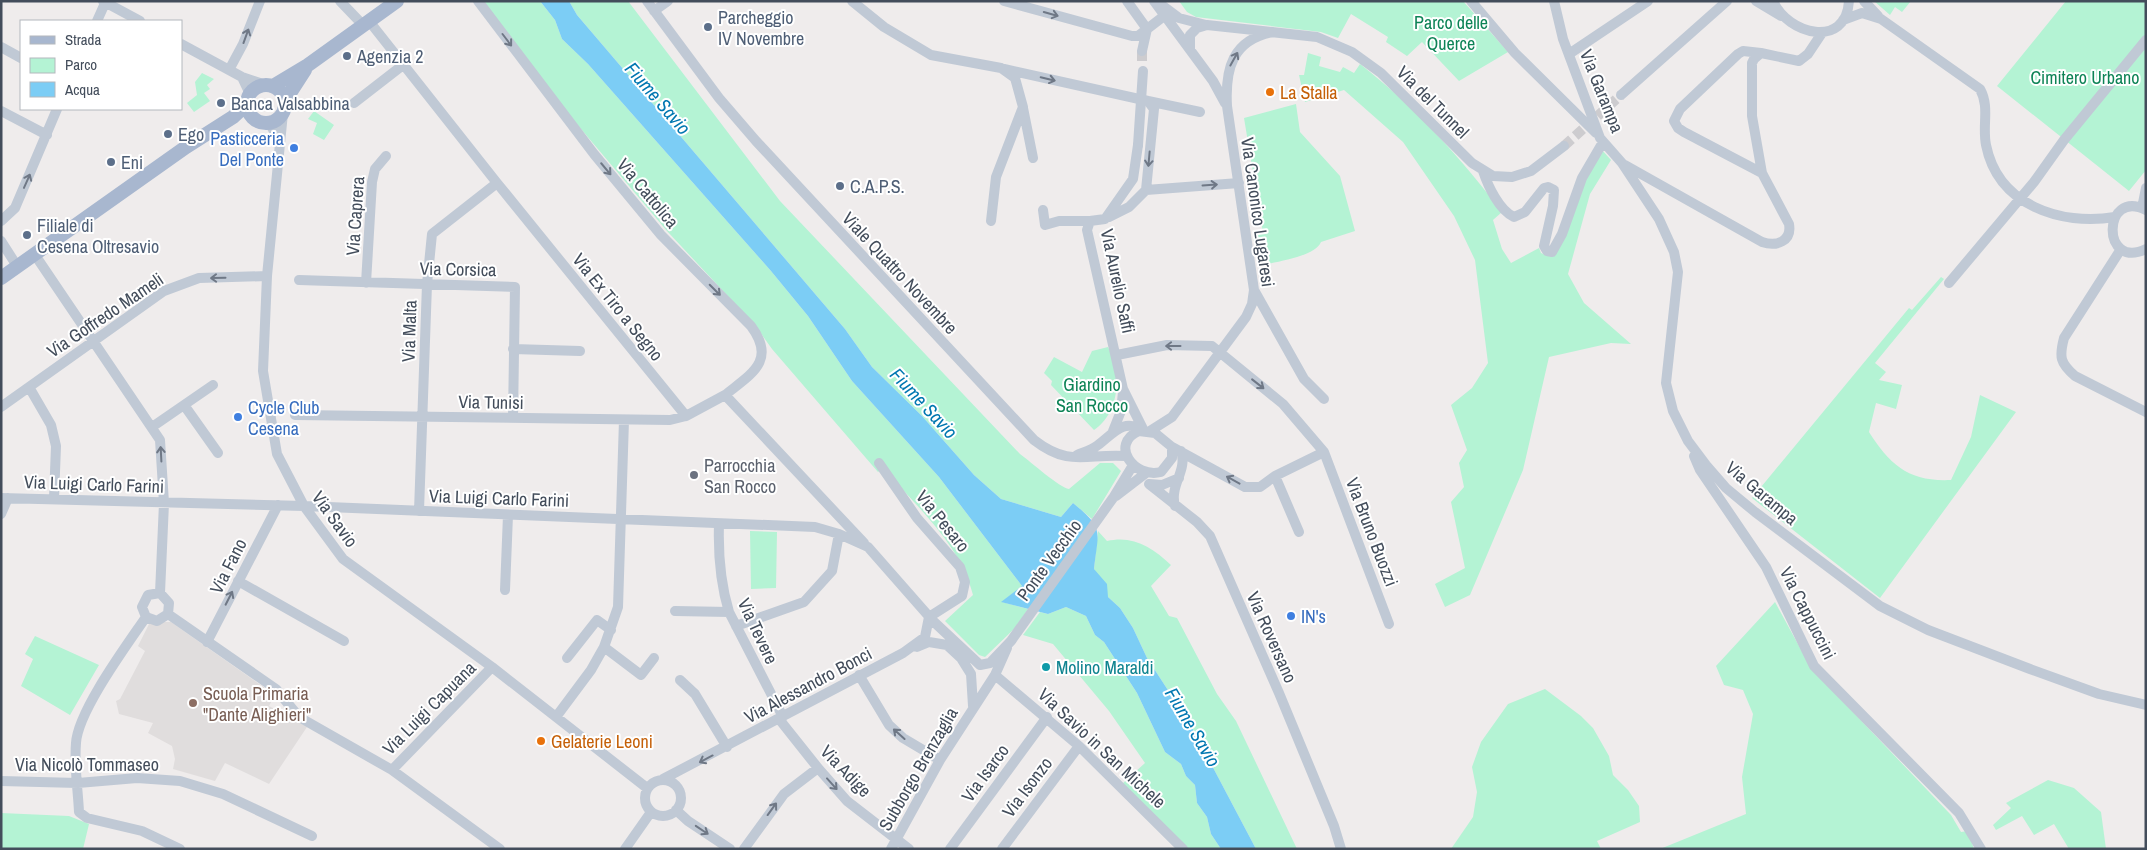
<svg xmlns="http://www.w3.org/2000/svg" width="2147" height="850" viewBox="0 0 2147 850" font-family="'Archivo Narrow',sans-serif">
<rect width="100%" height="100%" fill="#efecec"/>
<path fill="#e0dddd" d="M150,622H171L275,695L269,706L307,727L269,784L225,763L215,781L173,769L175,759L172,746L148,733L153,723L119,714L116,701L120,699L145,651L138,646Z"/>
<path fill="#b4f3d4" d="M482,1H540L555,20L562,39L588,64L771,271L808,316L852,381L939,477L1022,586L1002,602L1028,609L1015,628L985,657L979,655L945,621L973,595C961,545 916,506 883,468L878,472L772,349L755,325L667,231L533,72Z
M569,1H628L780,201L1020,454C1031,462 1060,488 1069,489L1100,463H1113L1121,471L1092,519L1073,503L1061,517L1001,499L974,475L922,416L872,367L845,329L577,15Z
M1179,1H1463L1508,52L1459,81L1422,42L1407,56L1386,42L1388,37L1351,14L1338,38L1321,32L1196,17L1187,12Z
M1874,1H1911L1902,12L1895,7L1890,15Z
M2066,1H2146V170L2129,191L1997,86Z
M1308,53L1321,57L1319,66L1340,72L1343,67L1354,73L1360,64C1414,106 1460,157 1502,212L1493,220L1502,249L1511,263L1539,248L1541,253L1548,256L1583,184L1602,150L1611,160L1590,194L1568,274L1584,303L1631,344L1611,343L1549,357L1523,470L1470,595L1445,607L1435,584L1465,568L1451,502L1464,487L1459,463L1467,450L1451,405L1472,388L1488,363L1475,260L1454,216L1403,142L1344,90L1305,102L1299,75H1304Z
M202,73L214,79L207,85L210,89L204,93L210,101L194,112L187,103L197,95L195,82Z
M1296,104L1300,132L1340,176L1355,231L1321,242C1315,257 1274,262 1258,266L1253,236L1263,233L1244,118Z
M314,111L334,125L324,140L313,134L317,123L308,119Z
M1941,277L1944,279L1875,363L1886,372L1879,380L1902,385L1896,409L1876,403L1869,432C1890,465 1909,482 1951,480L1971,437L1980,395L2016,412L1880,598L1752,498L1909,308L1912,310Z
M1108,347C1122,373 1120,413 1094,430L1051,385L1052,381L1044,373L1054,357L1082,372L1092,351Z
M750,531L777,532L776,588L751,589Z
M1098,531L1107,541C1133,535 1152,547 1171,565L1151,586L1169,616L1177,618L1217,694L1236,721L1297,849H1256L1190,724L1147,658L1133,628L1120,608L1108,597L1094,569Z
M1775,602L1811,668L1951,815L1961,832L1968,831L1974,849H1660L1746,814L1742,777L1753,714L1743,690L1724,685L1716,666Z
M1066,607L1086,616L1095,635L1104,642L1137,693L1165,752L1181,764L1186,776L1195,785L1197,803L1207,817L1211,834L1221,849H1187L1122,784L1145,763L1109,711L1053,644L1023,635L1040,612L1048,614Z
M35,636L99,665L70,715L21,686L33,659L25,654Z
M1545,689L1581,716L1593,728L1609,756L1613,775L1628,790L1639,806L1640,822L1597,841L1601,849H1451L1473,817L1477,792L1472,767L1481,742L1508,704Z
M2048,780L2074,788L2101,812L2106,849H2069L2054,824L2034,835L2022,816L1996,830L1993,825L2011,808L2006,803Z
M1,813L69,816L89,824L83,849H1Z"/>
<path fill="#7ccdf5" d="M540,1H569L577,15L845,329L872,367L922,416L974,475L1001,499L1061,517L1073,503C1105,529 1098,531 1094,569L1107,584L1108,597L1120,608L1133,628L1147,658L1190,724L1256,849H1221L1211,834L1207,817L1197,803L1195,785L1186,776L1181,764L1165,752L1137,693L1104,642L1095,635L1086,616L1066,607L1048,614L1001,602L1022,586L939,477L852,381L808,316L771,271L588,64L562,39L555,20Z"/>
<g fill="none" stroke-linecap="round" stroke-linejoin="round">
<path stroke="#cdcccf" stroke-width="10" stroke-dasharray="10 5" stroke-linecap="butt" d="M1142,51V66
M1564,146L1621,95"/>
<path stroke="#c0c9d5" stroke-width="10" d="M103,1L140,21
M340,1L362,24
M478,1L594,154L661,235L751,326C777,361 751,374 725,395
M647,1L719,98L756,141L1034,440C1070,468 1087,453 1126,456
M852,1L884,27L931,55L1001,68L1015,78L1023,107L996,177L991,221
M1004,1L1132,36H1138L1164,16
M1127,1L1147,29
M1154,1L1213,81L1225,103
M1471,1L1515,53L1596,133
M1554,1L1563,39L1600,138L1622,163L1659,219L1674,252L1678,272L1666,383L1673,411L1688,441L1706,465L1726,488L1755,512L1880,606L1928,630L2030,669L2099,694L2146,705
M1756,1L1781,16
M1773,1C1788,35 1846,49 1849,1
M1864,1L1878,16
M1159,3L1179,18L1206,25
M654,11L668,1
M1843,20L1862,13L1881,19L1980,89C1990,107 1982,125 1986,145C1998,205 2060,226 2115,217
M97,21L106,1
M369,21L497,183L686,416L725,395L864,543
M181,44L242,77L266,85
M1,47L21,58
M1190,50V35L1197,28L1207,25L1317,37L1352,52L1381,73L1472,163L1493,176L1512,177L1531,171L1564,146
M1142,51L1147,29
M1761,53L1743,51L1738,54L1680,109L1674,121L1678,128L1684,132L1762,173
M1569,54L1648,1
M1004,69L1148,101L1154,109L1146,190L1129,207L1109,217
M229,70L243,44L260,1
M242,77L250,94
M1621,95L1727,1
M1148,101L1200,112
M354,103L403,65
M1023,108L1033,158
M1,111L47,135
M283,113L267,276L263,371L277,454L304,506L343,559L492,667L647,788
M269,123L280,141
M1138,145L1133,179L1105,219L1090,221L1087,230L1123,389L1144,431
M1625,165L1762,242C1777,247 1792,241 1789,224L1762,173L1752,116V63L1754,59L1761,53L1799,61L1808,54L1822,33
M1483,171C1488,186 1499,210 1514,217L1525,212L1544,188L1548,187L1554,190L1553,206L1544,246L1547,251L1552,252L1562,234L1582,178L1603,142
M1146,190L1239,183
M2142,208L2146,188
M1043,210L1045,225L1059,221H1090
M2146,210C2102,188 2101,271 2146,249
M1,221L15,208L57,109
M1,241L17,266
M2121,249L2064,338C2059,357 2060,363 2075,376L2146,412
M35,255L160,440L164,503L160,593
M299,280L515,287L513,418
M366,283L372,182L375,169L386,156
M1949,283L2034,182L2064,140L2146,40
M1254,290L1304,379L1324,399
M513,349L580,351
M1117,355L1167,345L1212,346L1283,404L1324,452L1275,476L1260,487H1245L1172,447
M29,387L51,425L56,446L54,498
M184,405L218,453
M1,407L164,291L199,278L267,276
M295,415L670,420L686,416
M152,427L213,385
M1113,431L1121,411L1123,392
M1139,431L1155,433L1172,447V458L1161,472C1134,479 1109,444 1139,431Z
M1150,431L1172,417L1246,317L1252,304L1254,290L1227,106C1225,69 1232,40 1273,32
M1324,452L1389,624
M1077,455C1084,452 1092,450 1098,445C1113,434 1124,417 1143,431
M1694,456L1700,470L1766,567L1814,666L1959,813L1981,849
M879,463L917,518L960,567L965,582L962,596L929,617
M1275,476L1299,532
M1149,484L1197,522L1210,536L1279,693L1334,826L1341,849
M1149,484L1162,485L1179,478
M1116,496L1146,473
M1,498L304,506L815,527L839,534L868,547L933,621L980,665L990,663L1011,641L1113,498L1133,465
M1175,506C1169,485 1188,471 1181,451
M419,511L427,284L432,234L497,183
M1,514L8,498
M719,524C718,554 720,582 729,612L783,717
M238,581L344,641
M505,590L508,515
M160,593L169,603L168,614L157,621L146,617L142,607L148,595Z
M675,611L729,612
M168,614L276,689L299,717L392,770L500,849
M146,617C127,645 78,711 76,743C74,766 78,790 79,812L87,818L142,831L180,849
M736,626L804,602L832,571L839,534
M207,642L278,505
M604,647L641,675L654,658
M917,647L929,642L947,645L961,658L971,674L973,706
M567,658L597,620L611,630
M859,675L889,725L903,738L940,760
M995,675L1079,746L1183,849
M680,680L695,694L727,747
M556,717L591,670L604,647L618,607L624,420
M779,719L818,768L847,801L909,849
M392,770L492,667
M663,779L903,653L925,637L929,617
M645 798a18 18 0 1 1 36 0a18 18 0 1 1-36 0Z
M1,781L78,783L137,778L180,781L223,794L312,836
M676,810L688,821L730,849
M625,849L651,812
M744,849L784,794L818,768
M891,849L940,760L995,675L1007,648
M950,849L1047,717
M1002,849L1079,746"/>
<path stroke="#a8b7cf" stroke-width="14" d="M247 104a19 19 0 1 1 38 0a19 19 0 1 1-38 0Z
M273,86L308,65L397,1
M285,101L305,70
M1,278L186,147L233,117L247,104"/>
<path stroke="#c0c9d5" stroke-width="10" d="M1138,145L1143,71"/>
</g>
<defs><path id="oneway-shaft" d="M-6 0H5M1.5-3L5.5 0L1.5 3" fill="none" stroke-width="1.6" stroke-linecap="round" stroke-linejoin="round" transform="scale(1.25)"/></defs>
<g stroke="#6f7886">
<use href="#oneway-shaft" transform="translate(1051 14) rotate(16)"/>
<use href="#oneway-shaft" transform="translate(246 36) rotate(-70)"/>
<use href="#oneway-shaft" transform="translate(507 40) rotate(53)"/>
<use href="#oneway-shaft" transform="translate(1234 59) rotate(-61)"/>
<use href="#oneway-shaft" transform="translate(1048 79) rotate(13)"/>
<use href="#oneway-shaft" transform="translate(1149 159) rotate(95)"/>
<use href="#oneway-shaft" transform="translate(606 169) rotate(50)"/>
<use href="#oneway-shaft" transform="translate(27 181) rotate(-66)"/>
<use href="#oneway-shaft" transform="translate(1210 185) rotate(-4)"/>
<use href="#oneway-shaft" transform="translate(218 278) rotate(179)"/>
<use href="#oneway-shaft" transform="translate(715 290) rotate(45)"/>
<use href="#oneway-shaft" transform="translate(1173 346) rotate(180)"/>
<use href="#oneway-shaft" transform="translate(1258 384) rotate(38)"/>
<use href="#oneway-shaft" transform="translate(161 454) rotate(-93)"/>
<use href="#oneway-shaft" transform="translate(1233 480) rotate(-151)"/>
<use href="#oneway-shaft" transform="translate(229 598) rotate(-63)"/>
<use href="#oneway-shaft" transform="translate(899 734) rotate(-138)"/>
<use href="#oneway-shaft" transform="translate(706 759) rotate(152)"/>
<use href="#oneway-shaft" transform="translate(832 784) rotate(48)"/>
<use href="#oneway-shaft" transform="translate(772 809) rotate(-54)"/>
<use href="#oneway-shaft" transform="translate(702 830) rotate(34)"/>
</g>
<g fill="#5c6f8a" stroke="#fff" stroke-width="2">
<circle cx="708" cy="27" r="5"/>
<circle cx="347" cy="56" r="5"/>
<circle cx="221" cy="103" r="5"/>
<circle cx="168" cy="134" r="5"/>
<circle cx="111" cy="162" r="5"/>
<circle cx="840" cy="186" r="5"/>
<circle cx="27" cy="235" r="5"/>
</g>
<g fill="#e8710a" stroke="#fff" stroke-width="2">
<circle cx="1270" cy="92" r="5"/>
<circle cx="541" cy="741" r="5"/>
</g>
<g fill="#3f7fe0" stroke="#fff" stroke-width="2">
<circle cx="294" cy="148" r="5"/>
<circle cx="238" cy="417" r="5"/>
<circle cx="1291" cy="616" r="5"/>
</g>
<circle fill="#6b7280" stroke="#fff" stroke-width="2" cx="694" cy="475" r="5"/>
<circle fill="#0f9aa8" stroke="#fff" stroke-width="2" cx="1046" cy="667" r="5"/>
<circle fill="#8d6e63" stroke="#fff" stroke-width="2" cx="193" cy="703" r="5"/>
<g text-anchor="middle" dominant-baseline="central" stroke-width="4" stroke-linejoin="round" paint-order="stroke">
<g font-size="18" fill="#4e5e75" stroke="#fff" text-anchor="start">
<text x="718" y="17">Parcheggio<tspan x="718" dy="21">IV Novembre</tspan></text>
<text x="357" y="56">Agenzia 2</text>
<text x="231" y="103">Banca Valsabbina</text>
<text x="178" y="134">Ego</text>
<text x="121" y="162">Eni</text>
<text x="850" y="186">C.A.P.S.</text>
<text x="37" y="225">Filiale di<tspan x="37" dy="21">Cesena Oltresavio</tspan></text>
</g>
<g font-size="18" fill="#0d8356" stroke="#fff">
<text x="1451" y="22">Parco delle<tspan x="1451" dy="21">Querce</tspan></text>
<text x="2085" y="77">Cimitero Urbano</text>
<text x="1092" y="384">Giardino<tspan x="1092" dy="21">San Rocco</tspan></text>
</g>
<g font-size="18" fill="#434d5b" stroke="#fff">
<text transform="translate(1602 91) rotate(68)">Via Garampa</text>
<text transform="translate(1433 102) rotate(45)">Via del Tunnel</text>
<text transform="translate(648 193) rotate(50)">Via Cattolica</text>
<text transform="translate(1258 212) rotate(82)">Via Canonico Lugaresi</text>
<text transform="translate(355 216) rotate(-86)">Via Caprera</text>
<text transform="translate(458 269) rotate(1)">Via Corsica</text>
<text transform="translate(900 273) rotate(47)">Viale Quattro Novembre</text>
<text transform="translate(1118 281) rotate(78)">Via Aurelio Saffi</text>
<text transform="translate(618 307) rotate(51)">Via Ex Tiro a Segno</text>
<text transform="translate(105 315) rotate(-34)">Via Goffredo Mameli</text>
<text transform="translate(409 331) rotate(-88)">Via Malta</text>
<text transform="translate(491 402) rotate(1)">Via Tunisi</text>
<text transform="translate(94 484) rotate(2)">Via Luigi Carlo Farini</text>
<text transform="translate(1762 493) rotate(40)">Via Garampa</text>
<text transform="translate(499 498) rotate(2)">Via Luigi Carlo Farini</text>
<text transform="translate(335 519) rotate(54)">Via Savio</text>
<text transform="translate(943 521) rotate(51)">Via Pesaro</text>
<text transform="translate(1372 532) rotate(69)">Via Bruno Buozzi</text>
<text transform="translate(1049 560) rotate(-54)">Ponte Vecchio</text>
<text transform="translate(228 566) rotate(-63)">Via Fano</text>
<text transform="translate(1808 613) rotate(63)">Via Cappuccini</text>
<text transform="translate(758 631) rotate(65)">Via Tevere</text>
<text transform="translate(1272 637) rotate(66)">Via Roversano</text>
<text transform="translate(808 685) rotate(-28)">Via Alessandro Bonci</text>
<text transform="translate(429 708) rotate(-45)">Via Luigi Capuana</text>
<text transform="translate(1102 748) rotate(43)">Via Savio in San Michele</text>
<text x="87" y="764">Via Nicolò Tommaseo</text>
<text transform="translate(918 769) rotate(-60)">Subborgo Brenzaglia</text>
<text transform="translate(846 771) rotate(46)">Via Adige</text>
<text transform="translate(985 773) rotate(-54)">Via Isarco</text>
<text transform="translate(1027 787) rotate(-53)">Via Isonzo</text>
</g>
<g font-size="18" fill="#c56008" stroke="#fff" text-anchor="start">
<text x="1280" y="92">La Stalla</text>
<text x="551" y="741">Gelaterie Leoni</text>
</g>
<g font-size="18" fill="#366cbe" stroke="#fff" text-anchor="start">
<text x="284" y="138" text-anchor="end">Pasticceria<tspan x="284" dy="21">Del Ponte</tspan></text>
<text x="248" y="407">Cycle Club<tspan x="248" dy="21">Cesena</tspan></text>
<text x="1301" y="616">IN's</text>
</g>
<g font-size="18" fill="#5b616d" stroke="#fff" text-anchor="start">
<text x="704" y="465">Parrocchia<tspan x="704" dy="21">San Rocco</tspan></text>
</g>
<g font-size="18" fill="#0d838f" stroke="#fff" text-anchor="start">
<text x="1056" y="667">Molino Maraldi</text>
</g>
<g font-size="18" fill="#785e54" stroke="#fff" text-anchor="start">
<text x="203" y="693">Scuola Primaria<tspan x="203" dy="21">"Dante Alighieri"</tspan></text>
</g>
<g font-size="19" font-style="italic" fill="#0077b1" stroke="#fff">
<text transform="translate(658 98) rotate(49)">Fiume Savio</text>
<text transform="translate(924 403) rotate(47)">Fiume Savio</text>
<text transform="translate(1193 727) rotate(59)">Fiume Savio</text>
</g>
</g>
<rect width="2147" height="850" fill="none" stroke="#434d5b" stroke-width="5"/>
<rect x="20" y="20" width="162" height="90" fill="#ffffff" stroke="#b4b8bd"/>
<rect x="30" y="36" width="25" height="8" fill="#a8b7cf" stroke="#b4b8bd"/>
<text x="65" y="45" font-size="15" fill="#434d5b">Strada</text>
<rect x="30" y="58" width="25" height="15" fill="#b4f3d4" stroke="#b4b8bd"/>
<text x="65" y="70" font-size="15" fill="#434d5b">Parco</text>
<rect x="30" y="82" width="25" height="15" fill="#7ccdf5" stroke="#b4b8bd"/>
<text x="65" y="95" font-size="15" fill="#434d5b">Acqua</text>
</svg>
